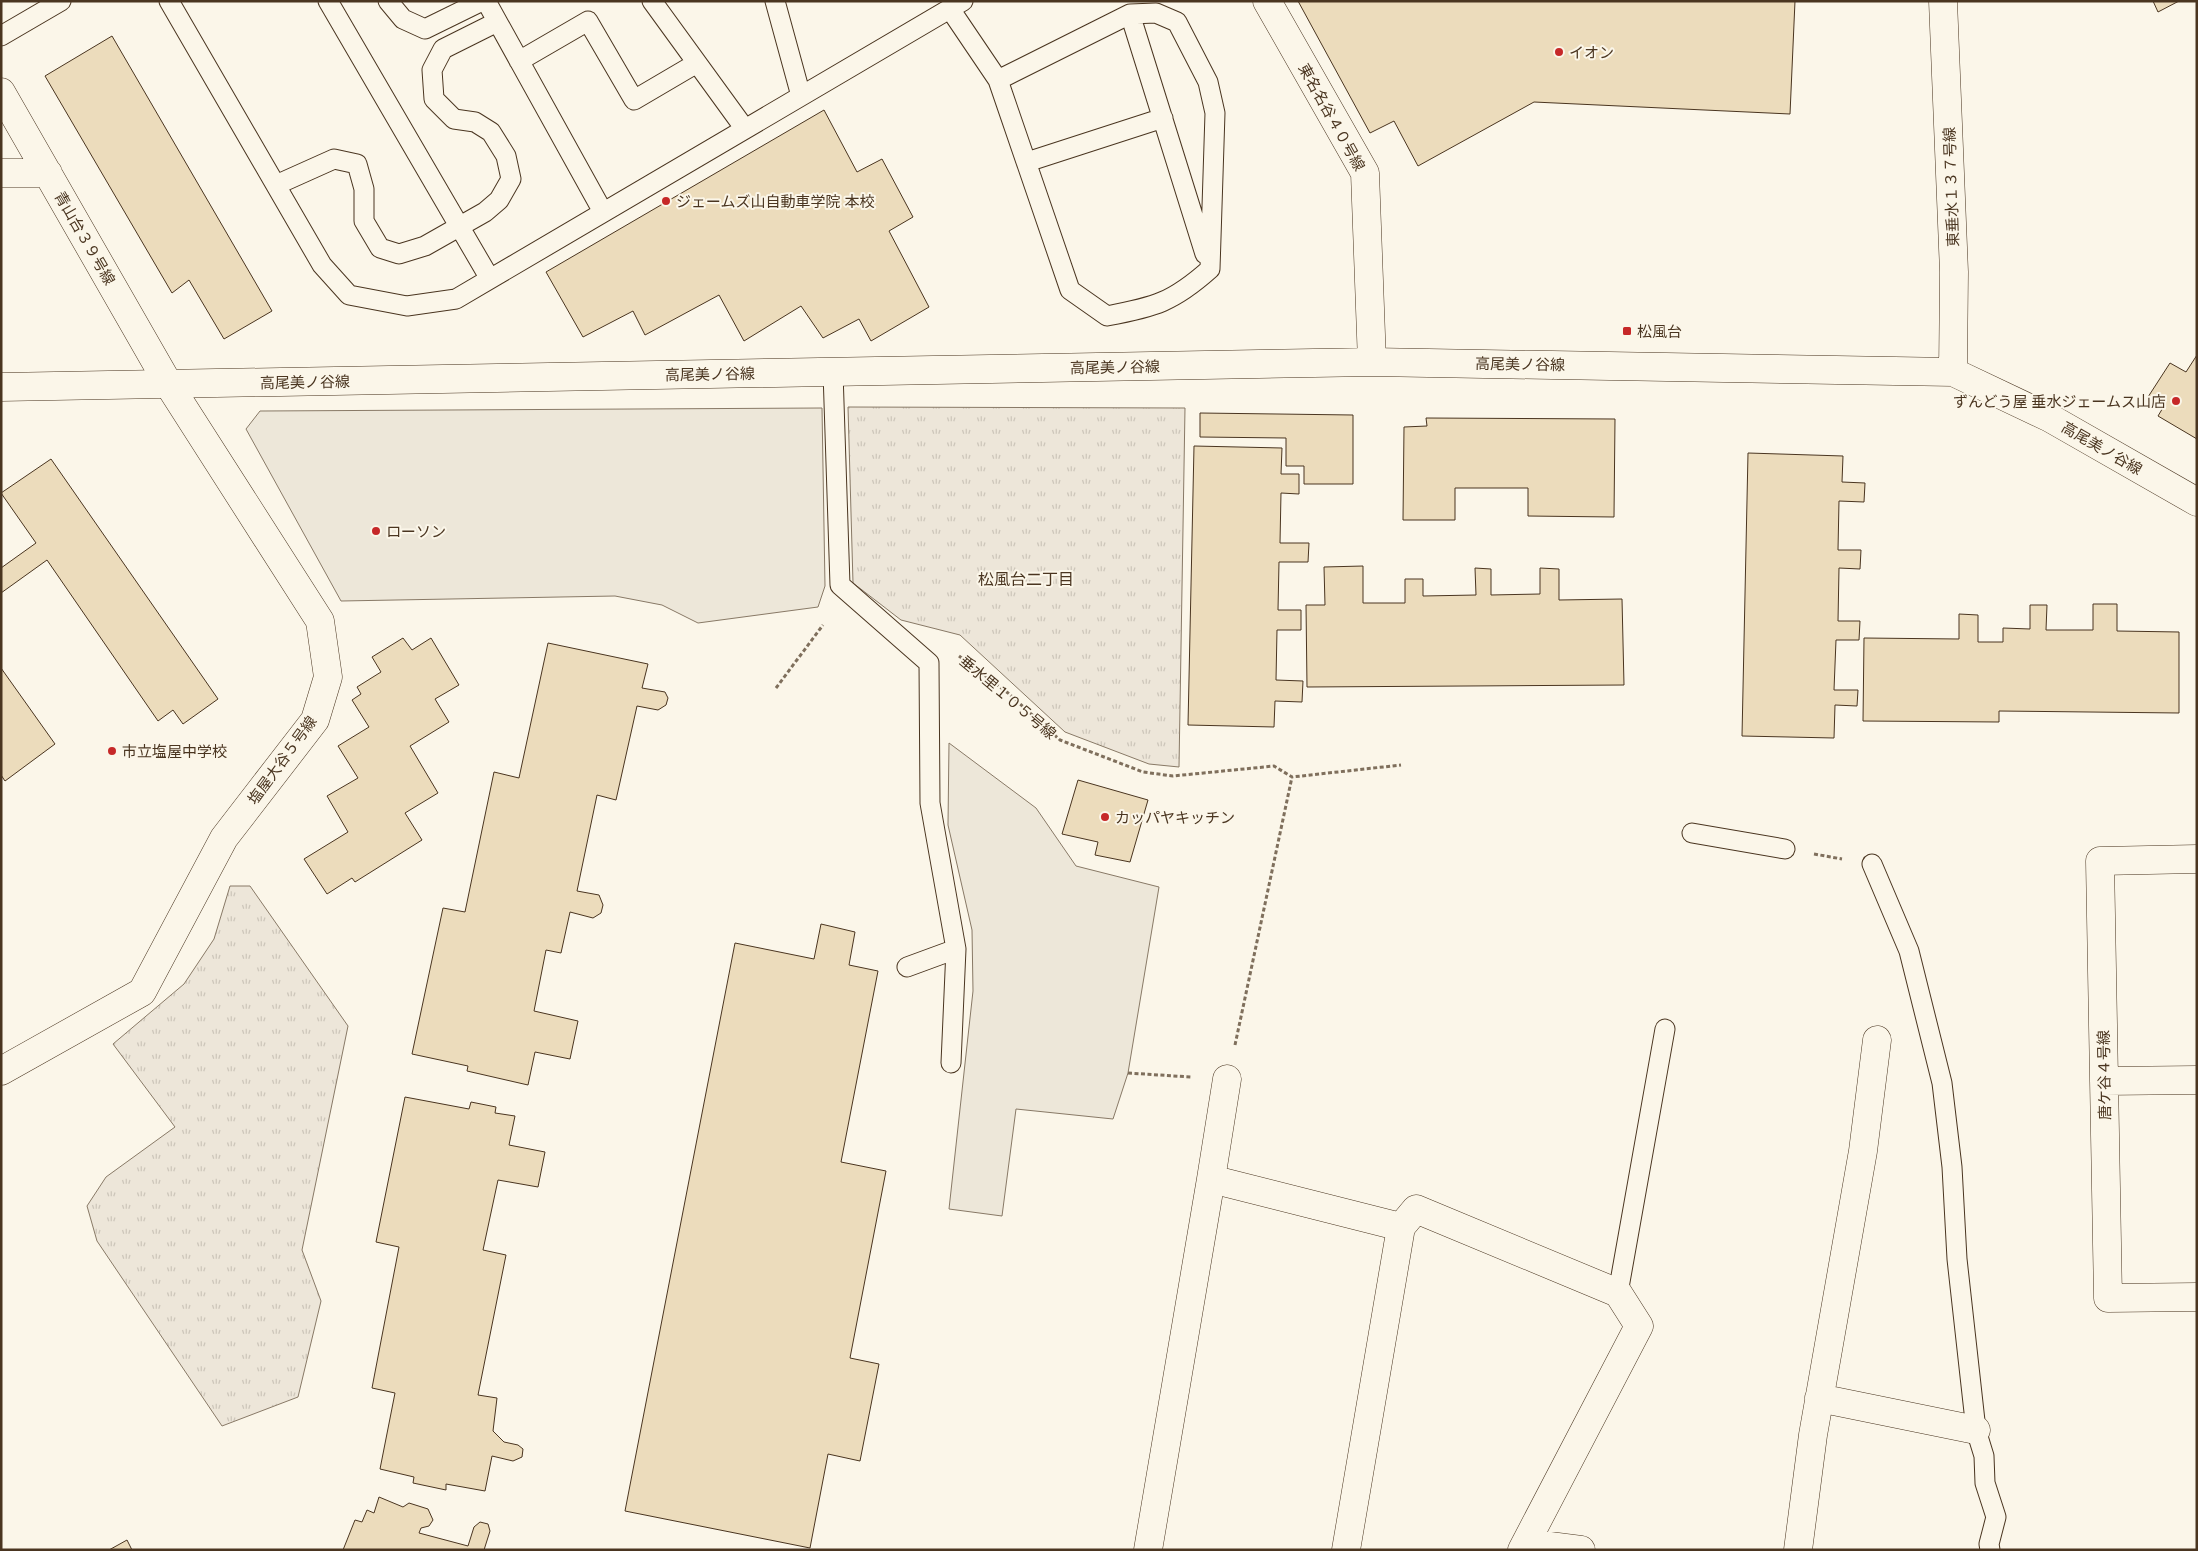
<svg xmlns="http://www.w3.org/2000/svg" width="2198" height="1551" viewBox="0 0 2198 1551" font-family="'PT Sans','Noto Sans JP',sans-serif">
<defs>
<pattern id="park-tufts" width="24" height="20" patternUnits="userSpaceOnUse" patternTransform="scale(1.25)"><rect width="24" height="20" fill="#ede6d9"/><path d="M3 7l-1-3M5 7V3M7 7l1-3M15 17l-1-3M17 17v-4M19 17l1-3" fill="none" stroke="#cdc6ba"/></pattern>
</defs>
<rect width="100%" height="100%" fill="#fbf6e9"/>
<path fill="url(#park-tufts)" stroke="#887966" d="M848,407L1185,408L1179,767L1149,764L1065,732L960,635L901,620L853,583Z
M230,886H250L348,1026L302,1250L321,1301L298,1397L222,1426L97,1241L87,1206L106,1177L175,1127L113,1044L184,984L214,939Z"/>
<path fill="#ede7d9" stroke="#887966" d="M822,408L825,586L818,607L698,623L662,605L615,596L341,601L246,429L260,411Z
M949,743L1036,808L1076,866L1159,887L1128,1073L1113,1119L1016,1109L1002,1216L949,1209L973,991L972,930L948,825Z"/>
<path fill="#ecdcbc" stroke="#4a3520" d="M1298,1H1795L1790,114L1534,102L1418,166L1394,121L1370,133Z
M2153,1H2179L2158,12Z
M112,36L272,311L224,339L189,280L172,293L45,76Z
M824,110L857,172L882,159L913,217L889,231L929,307L871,341L859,319L823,338L801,306L744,341L719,295L645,335L633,311L583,337L546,272Z
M2197,355V439L2158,416L2164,406L2148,397L2170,363L2186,372Z
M1200,413L1353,415V484H1304V466H1286V438L1200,437Z
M1426,418L1615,419L1614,517L1528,516V488H1455V520H1403L1404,427L1427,426Z
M1194,446L1282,448L1281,474H1299V494L1281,493L1280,543H1309L1308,562H1279L1278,610H1301V630H1277L1276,680L1303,681L1302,702L1275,701L1274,727L1188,725Z
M1748,453L1843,456L1842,482L1865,483L1864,502L1839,501L1838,550H1861L1860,569L1839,568L1838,621H1860L1859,640H1836L1834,690H1858L1857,706L1835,705L1834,738L1742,736Z
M51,459L218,699L183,724L173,710L158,721L47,560L1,593V568L36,543L1,493Z
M1363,566V603H1405V579H1423V596L1476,595L1475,568L1491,569V595L1540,594V568L1559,569V600L1622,599L1624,685L1307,687L1306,605H1325L1324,567Z
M2093,604H2117V631L2179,632V713L1999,711V722L1863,721L1864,638L1959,639V614L1978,615V642H2003V628L2030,629V605H2047L2046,630H2093Z
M403,638L412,650L431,638L459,685L435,699L449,722L410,746L438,793L405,813L422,840L355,882L352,878L327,894L304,859L348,832L327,796L358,778L338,746L369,727L352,700L361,694L357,687L381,672L372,657Z
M548,643L648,664L642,688L665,692L668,698L666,705L658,710L637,706L616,800L597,795L577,891L599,895L603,905L601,913L593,918L570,912L561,953L546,950L534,1011L578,1021L570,1059L535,1052L528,1085L467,1071L468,1066L412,1054L443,908L465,912L494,772L519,778Z
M1,668L55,744L5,781L1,775Z
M1078,780L1148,800L1130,862L1095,855L1098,842L1062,834Z
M821,924L855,932L849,965L878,971L841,1162L886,1171L850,1358L879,1364L860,1461L828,1454L810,1548L625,1511L735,943L814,959Z
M405,1097L469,1109L471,1102L496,1107L495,1113L515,1116L509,1145L545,1152L538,1187L498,1180L483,1250L506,1255L478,1395L497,1398L493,1431L504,1442L518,1445L523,1449L522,1457L513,1461L492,1456L485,1491L446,1484V1490L413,1483L414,1477L380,1469L395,1393L372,1388L399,1247L376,1242Z
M379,1497L403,1507L409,1503L428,1509L433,1520L429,1526L421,1528L419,1533L468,1546L474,1527L480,1522L488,1524L490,1531L484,1550H343L355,1520L362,1522L367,1510L374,1513Z
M127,1540L132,1550H109Z"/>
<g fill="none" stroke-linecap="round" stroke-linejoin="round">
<defs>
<path id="lane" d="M169,1L322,265L349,295L407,306L456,299L963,1
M328,1L490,279
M388,1L403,19L425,29L482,1
M486,1L603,212
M652,1L745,129
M775,1L801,96
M950,9L998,80L1070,290L1107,316C1155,307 1173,302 1210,269L1215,113L1208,82L1177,22L1156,13L1130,14L998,80
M1130,14L1205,254
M1,36L61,1
M519,61L588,21L634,100L697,63
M1027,162L1163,118
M276,185L334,159L357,164L364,189V221L380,248L399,254L425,246L485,212L499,200L511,179L506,156L491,132L475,122L454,119L434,99L432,70L443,49L497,22
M833,372L840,585L929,663L930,803L956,949L951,1063
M1692,833L1785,849
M1872,864L1909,951L1942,1083L1952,1167L1957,1259L1976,1430L1984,1456L1985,1483L1996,1517L1989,1544L1990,1550
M907,967L956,949
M1618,1293L1665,1029"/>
<path id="street" d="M1,92L169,385L320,621L328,677L315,720L224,838L142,992L1,1071
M1,173H48
M2197,859L2100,861L2108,1298L2197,1297
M2104,1081L2197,1080
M1211,1179L1227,1079
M1819,1398L1976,1430
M1526,1543L1581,1550
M1148,1550L1211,1179L1401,1227L1416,1209L1618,1293L1639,1326L1522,1550
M1346,1550L1401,1227
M1798,1550L1813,1435L1863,1151L1877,1040"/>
<path id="secondary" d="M1267,1L1365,173L1372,362
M1943,1L1954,272L1953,372
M1,387L1372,362L1953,372L2050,418L2197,502"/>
</defs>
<use href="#lane" stroke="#4a3520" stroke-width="21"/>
<use href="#street" stroke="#4a3520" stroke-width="29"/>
<use href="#secondary" stroke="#4a3520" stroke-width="29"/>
<path stroke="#7f6f5c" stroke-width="3" stroke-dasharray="4 2.5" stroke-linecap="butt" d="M959,656L1008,693L1060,740L1143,772L1173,776L1274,766L1292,777L1401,765
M776,688L823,625
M1814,854L1842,859
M1235,1045L1292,777
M1128,1073L1191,1077"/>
<use href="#lane" stroke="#fbf6e9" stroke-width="19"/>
<use href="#street" stroke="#fbf6e9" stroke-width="28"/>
<use href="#secondary" stroke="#fbf6e9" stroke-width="28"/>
</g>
<g fill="#c62828" stroke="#fbf6e9" stroke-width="2">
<circle cx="1559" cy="52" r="5"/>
<circle cx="666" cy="201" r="5"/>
<rect x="1622" y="326" width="10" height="10" rx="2.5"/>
<circle cx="2176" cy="401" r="5"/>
<circle cx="376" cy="531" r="5"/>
<circle cx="112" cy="751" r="5"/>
<circle cx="1105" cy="817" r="5"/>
</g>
<g text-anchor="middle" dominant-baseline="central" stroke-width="4" stroke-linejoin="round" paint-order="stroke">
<g font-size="15" fill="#4a3520" stroke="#fbf6e9" text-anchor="start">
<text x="1569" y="52">イオン</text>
<text x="676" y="201">ジェームズ山自動車学院 本校</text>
<text x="1637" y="331">松風台</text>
<text x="2166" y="401" text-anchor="end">ずんどう屋 垂水ジェームス山店</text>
<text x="386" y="531">ローソン</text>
<text x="122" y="751">市立塩屋中学校</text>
<text x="1115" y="817">カッパヤキッチン</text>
</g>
<g font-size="15" fill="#4a3520" stroke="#fbf6e9">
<text transform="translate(1332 117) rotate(61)">東名名谷４０号線</text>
<text transform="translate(1951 187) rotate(-92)">東垂水１３７号線</text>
<text transform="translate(85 238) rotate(60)">青山台３９号線</text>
<text transform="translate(1520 364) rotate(1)">高尾美ノ谷線</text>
<text transform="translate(1115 367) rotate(-1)">高尾美ノ谷線</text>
<text transform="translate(710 374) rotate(-1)">高尾美ノ谷線</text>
<text transform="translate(305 382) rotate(-1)">高尾美ノ谷線</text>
<text transform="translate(2102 448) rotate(30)">高尾美ノ谷線</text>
<text transform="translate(1008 697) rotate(40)">垂水里１０５号線</text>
<text transform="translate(282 760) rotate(-54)">塩屋大谷５号線</text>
<text transform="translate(2104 1075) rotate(-91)">唐ケ谷４号線</text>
</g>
<g font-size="16" fill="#4a3520" stroke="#fbf6e9">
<text x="1026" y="579">松風台二丁目</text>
</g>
</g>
<rect width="2198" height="1551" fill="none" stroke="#4a3520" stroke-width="5"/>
</svg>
